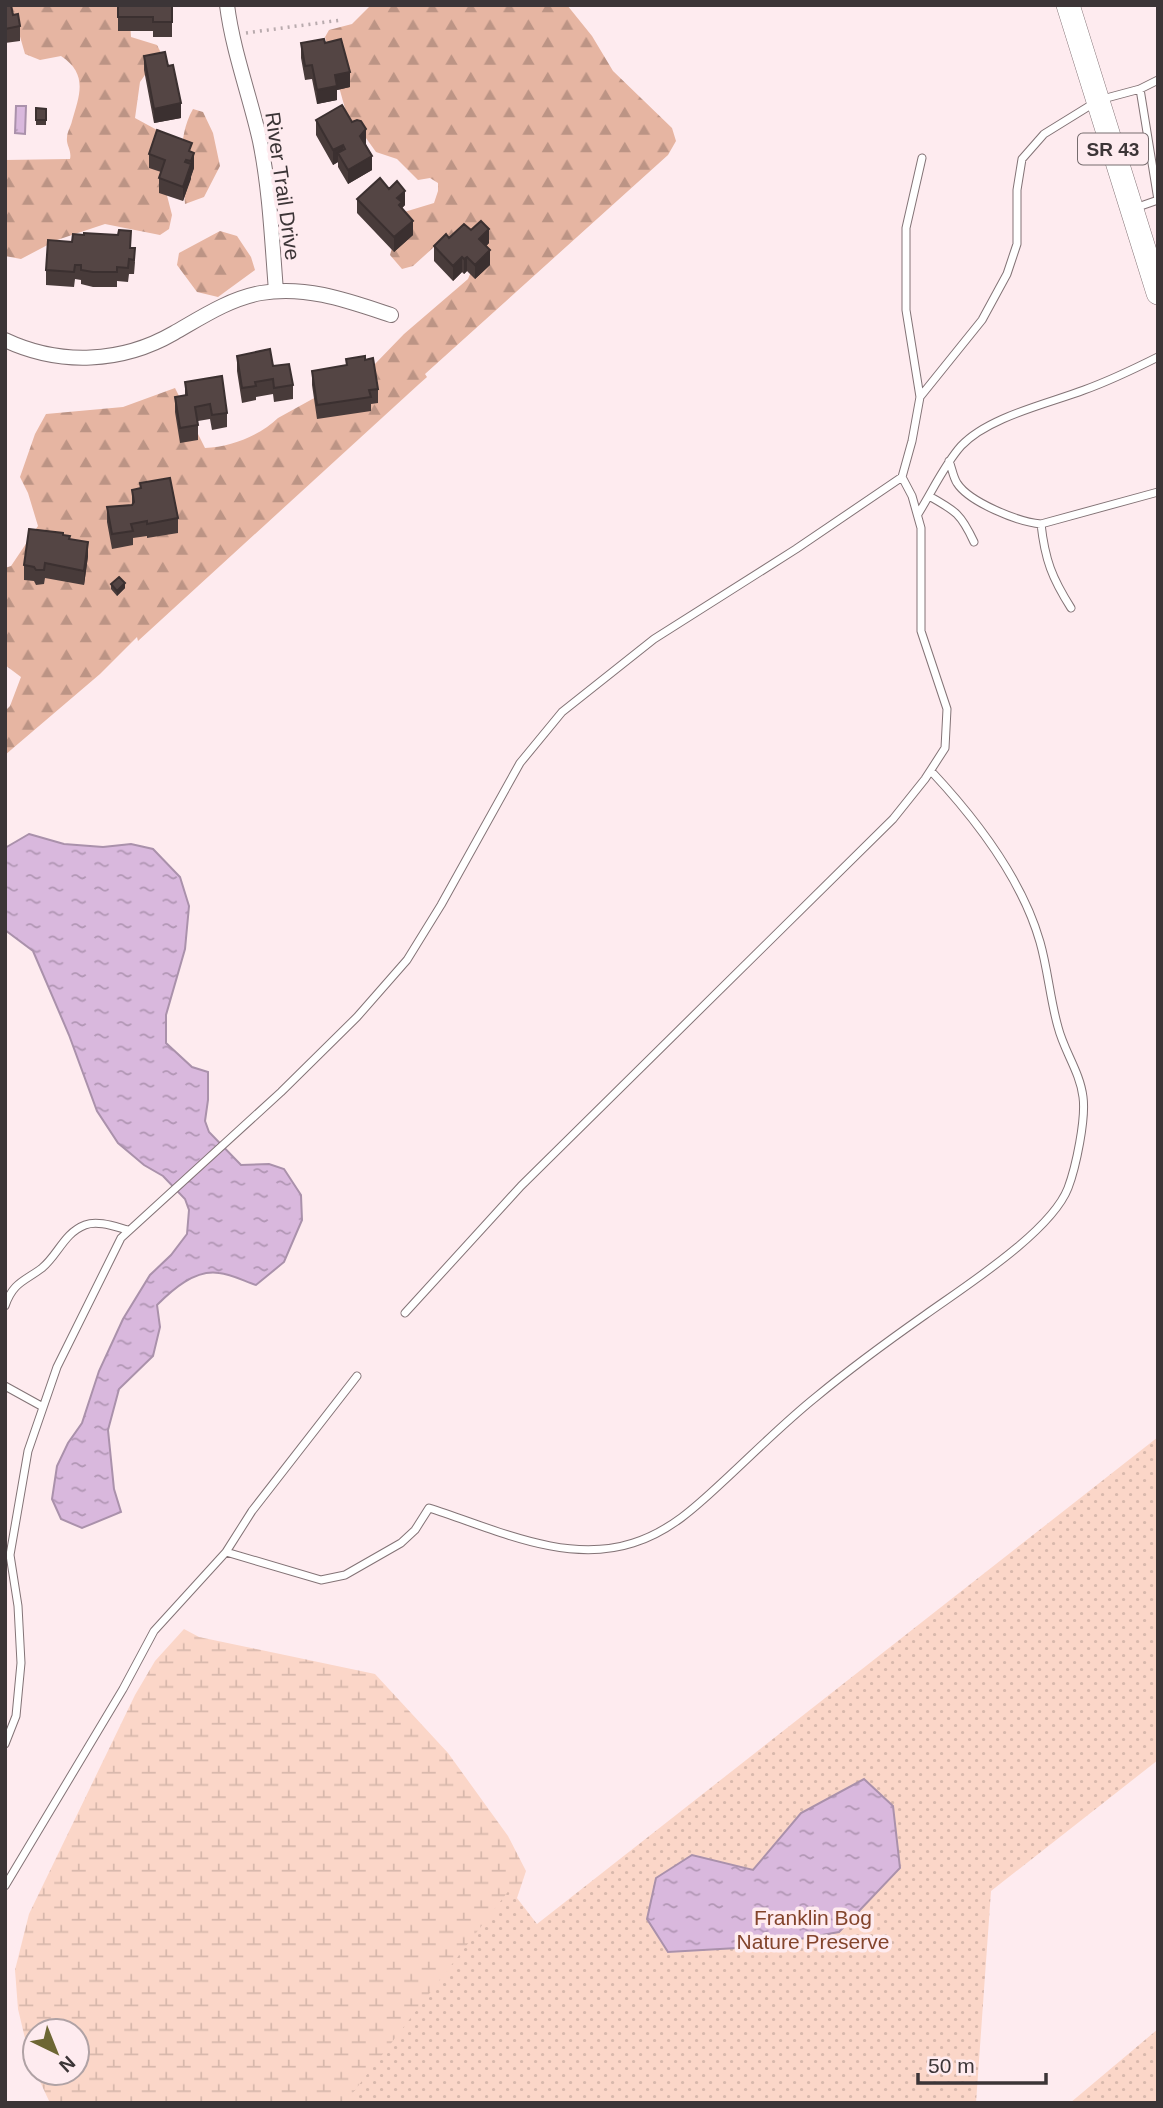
<svg xmlns="http://www.w3.org/2000/svg" width="1163" height="2108" viewBox="0 0 1163 2108" font-family="Arial,sans-serif">
<defs>
<pattern id="forest-firs" width="22" height="20" patternUnits="userSpaceOnUse" patternTransform="scale(1.75)"><rect width="22" height="20" fill="#e6b5a2"/><path d="M5 1l3.5 6h-7zM16 11l3.5 6h-7z" fill="#bc9485"/></pattern>
<pattern id="wetland-marsh" width="20" height="14" patternUnits="userSpaceOnUse" patternTransform="scale(1.75)"><rect width="20" height="14" fill="#fbd6c8"/><path d="M1 5h8M5 5V1M11 12h8M15 12V8" fill="none" stroke="#d8b8ac"/></pattern>
<pattern id="park-dots" width="8" height="8" patternUnits="userSpaceOnUse" patternTransform="scale(1.75)"><rect width="8" height="8" fill="#fbd6c8"/><path d="M2 2h.1M6 6h.1" fill="none" stroke="#d8b8ac" stroke-width="1.8" stroke-linecap="round"/></pattern>
<pattern id="water-ripples" width="26" height="14" patternUnits="userSpaceOnUse" patternTransform="scale(1.75)"><rect width="26" height="14" fill="#d9b8dd"/><path d="M2 4q2-2 4 0t4 0M15 11q2-2 4 0t4 0" fill="none" stroke="#b196b4"/></pattern>
</defs>
<rect width="100%" height="100%" fill="#feebef"/>
<path fill="url(#forest-firs)" d="M11,5H129L131,37L157,45L165,61L152,65L140,82L135,118L168,136L163,180L172,215L169,229L160,235L105,224L57,240L21,259L5,256V160L70,159C72,151 66,145 67,138C67,132 71,126 72,121C80,94 88,74 61,56L40,60L25,54Z
M371,5H567L592,36L613,71L672,128L676,141L668,155L425,374L427,377L418,385L138,641L137,637L100,674L5,755V711L10,706L21,677L5,665V568L11,566L38,526L28,493L20,477L35,434L46,414L123,407L175,388L205,448C231,447 259,436 278,418L374,365L404,334L468,279L479,253L458,237H445L413,266L402,269L390,255L401,213L434,203L438,191V183L430,178L418,180L397,159L376,152L361,131L348,119L325,37L329,30L352,24Z
M193,109L203,112L213,133L220,166L204,197L185,204C183,172 176,139 193,109Z
M220,231L237,236L251,257L255,270L218,297L197,292L177,265L179,253Z"/>
<path fill="url(#wetland-marsh)" d="M184,1629L199,1637L375,1674L448,1753L508,1836L526,1871L507,1928L370,2103H50L36,2073H77V2031H35V2071L29,2055L18,2009L15,1970L29,1914L135,1695L155,1661Z"/>
<path fill="url(#park-dots)" d="M1158,1437V1760L991,1891L976,2103H345L510,1889L537,1924Z
M1158,2029V2103H1070Z"/>
<path fill="url(#water-ripples)" stroke="#aa91ab" stroke-width="2" d="M16,106H26L25,134L15,133Z
M29,834L64,844L103,847L131,844L153,849L180,877L189,906L185,949L166,1015V1043L192,1067L208,1072V1100L205,1121L209,1132L241,1165L269,1164L284,1169L301,1195L302,1220L284,1262L256,1285C244,1281 231,1274 219,1273C195,1269 172,1290 157,1305L160,1327L153,1356L119,1389L108,1430L114,1489L121,1512L82,1528L61,1519L52,1499L57,1466L68,1443L82,1423L99,1371L123,1319L150,1275L171,1255L187,1234L189,1210L185,1199L163,1176L144,1165L118,1143L97,1111L69,1035L33,951L5,930V848Z
M864,1779L893,1806L900,1868L839,1932L755,1947L668,1952L647,1919L656,1878L692,1855L753,1870L801,1813Z"/>
<g fill="none" stroke-linecap="round" stroke-linejoin="round">
<defs>
<path id="lane" d="M1140,89L1158,200
M1135,208L1158,200
M920,397L982,320L1007,274L1017,244V190L1022,159L1044,134L1099,100L1140,89L1158,80
M949,461C952,468 953,477 957,483C969,502 1018,522 1041,524L1158,492
M929,496C956,511 961,514 974,542
M918,514C932,492 944,465 961,446C988,417 1047,404 1084,390C1109,381 1134,369 1158,357
M1041,524C1045,560 1052,578 1071,608
M5,1306C13,1282 25,1281 42,1268C58,1255 64,1233 85,1225C98,1220 116,1227 128,1230
M405,1313L521,1186L893,819L925,779L945,748L947,709L921,631V528L912,496L902,477
M5,1386L43,1407
M226,1552L252,1511L357,1376
M5,1744L16,1716L21,1663L18,1606L10,1555L28,1451L57,1367L121,1238L281,1092L357,1017L407,960L441,905L520,763L562,712L654,639L796,549L902,477L912,441L920,397L906,310V228L922,158
M5,1886L123,1689L154,1631L226,1552L321,1580L345,1575L401,1543L415,1530L429,1508C493,1528 565,1565 633,1543C672,1531 700,1503 729,1476C757,1450 786,1421 816,1397C851,1368 888,1341 925,1315C964,1287 1051,1232 1068,1188C1076,1167 1086,1119 1083,1097C1080,1072 1064,1051 1058,1027C1050,999 1048,970 1040,942C1022,879 975,818 931,771"/>
<path id="street" d="M227,5C233,52 250,96 260,141C270,190 272,241 276,291
M5,340C60,366 122,363 174,333C202,317 229,299 261,293C306,285 349,301 391,315"/>
<path id="primary" d="M1068,5L1158,293"/>
</defs>
<use href="#lane" stroke="#837376" stroke-width="9"/>
<use href="#street" stroke="#837376" stroke-width="16"/>
<use href="#primary" stroke="#837376" stroke-width="24"/>
<path stroke="#b9abae" stroke-width="3.5" stroke-dasharray="2 5" stroke-linecap="butt" d="M246,33L341,20"/>
<use href="#lane" stroke="#fff" stroke-width="7"/>
<use href="#street" stroke="#fff" stroke-width="14"/>
<use href="#primary" stroke="#fff" stroke-width="23"/>
</g>
<path fill="#483b3a" d="M5,5L20,26V41L5,43Z
M118,5H172V37H153V31H118Z
M301,43H325L350,87L337,90V100L317,104L312,79L305,80L301,58Z
M144,56L181,118L154,123L144,70Z
M36,108L46,109V125H36Z
M316,120L366,144L372,170L348,184L338,167V162L333,165L316,135Z
M192,152L194,168L183,201L159,193V178L161,172L149,168V154Z
M357,199L405,205L402,208L413,235L394,252L357,213Z
M471,230L489,243L486,246L490,265L475,279L467,271L464,274L462,272L453,281L434,261V246Z
M131,248L135,262L134,274H129L128,282L117,281V287H93L81,284V280L75,279L74,287L46,285V270Z
M237,356L273,366L293,385V399L274,402L273,394L256,397V400L242,403L237,371Z
M346,359L365,360L378,389V403L371,404V411L317,419L312,385V371L346,366Z
M185,382L227,413V427L212,430L210,419L198,421V440L180,443L175,412V397L185,396Z
M140,483L178,518V533L147,538V536L133,538V545L112,549L107,522V507L132,505V490L140,489Z
M63,535L70,539L88,556L84,585L45,578L44,584L36,585L34,581L24,580V565Z
M111,584L125,588L117,596L111,589Z"/>
<path fill="#3b3030" d="M350,72V87L337,90V100L317,104V90L335,75Z
M181,103V118L154,123V109Z
M366,129V144L360,150V136Z
M343,145V159L338,153V162L333,165V150Z
M194,153V168L191,176V161Z
M372,156V170L348,184V170Z
M191,164V179L183,201V187Z
M405,191V205L402,208V217L397,198Z
M413,221V235L394,252V237Z
M489,229V243L479,253V239Z
M490,250V265L475,279V265Z
M462,257V272L453,281V266Z
M467,257V271L464,274V259Z
M88,542V556L84,585V571Z
M125,583V588L117,596V591Z"/>
<path fill="#544544" stroke="#3b3030" stroke-width="2" d="M5,5H11L13,15L18,14L20,26L5,29Z
M118,5H172V22H153V17H118Z
M324,39L325,43L341,39L350,72L335,75L337,86L317,90L312,65L305,66L301,43Z
M165,52L168,66L173,65L181,103L154,109L144,56Z
M342,105L352,122L357,120L361,121L366,129L360,136L372,156L348,170L338,153L345,149L343,145L333,150L316,120Z
M36,108L46,109V120H36Z
M157,130L192,143L189,151L194,153L191,161L186,160L185,162L191,164L183,187L159,178L165,160L149,154Z
M380,178L389,189L397,181L405,191L397,198L402,202L399,205L413,221L394,237L357,199Z
M481,221L489,229L479,239L490,250L475,265L467,257L464,259L462,257L453,266L434,246L446,234L449,238L464,224L471,230Z
M119,230L131,231L130,248H135L134,260L129,259L128,268L117,267V272H93L81,270V265H75L74,272L46,270L48,240L72,242L73,234L84,235V233L118,235Z
M270,349L273,366L289,364L293,385L274,388L273,379L255,382L256,386L242,388L237,356Z
M365,356V360L373,358L378,389L369,390L371,397L317,405L312,371L347,365L346,359Z
M222,376L227,413L212,415L210,404L195,407L198,425L180,428L175,397L187,395L185,382Z
M170,478L178,518L147,524V521L131,524L133,531L112,534L107,507L132,505L134,502L132,490L141,488L140,483Z
M29,529L63,533V535L70,536L69,539L88,542L84,571L45,563L44,570H36L34,567L24,565Z
M119,577L125,583L117,591L111,584Z"/>
<g text-anchor="middle" dominant-baseline="central" stroke-width="7" stroke-linejoin="round" paint-order="stroke">
<rect fill="#feebef" stroke="#766c6e" stroke-width="2" x="1078" y="133.5" width="70" height="31" rx="5"/>
<g font-size="19" font-weight="bold" fill="#3c3537">
<text x="1113" y="149">SR 43</text>
</g>
<g font-size="21" fill="#3c3537" stroke="#feebef">
<text transform="translate(283 186) rotate(82)">River Trail Drive</text>
</g>
<g font-size="21" fill="#83442c" stroke="#feebef">
<text x="813" y="1917">Franklin Bog<tspan x="813" dy="24">Nature Preserve</tspan></text>
</g>
</g>
<rect width="1163" height="2108" fill="none" stroke="#3c3537" stroke-width="14"/>
<g transform="translate(56 2052) rotate(137)"><circle r="33" fill="#feebef" stroke="#b0a2a5" stroke-width="2"/>
<path d="M0-5L12 26L0 18L-12 26Z" fill="#6d6633"/>
<text y="-10" font-size="19" font-weight="bold" text-anchor="middle" fill="#3c3537">N</text>
</g>
<path d="M918 2073v10h128v-10" fill="none" stroke="#3c3537" stroke-width="3.5"/>
<text x="928" y="2073" font-size="21" fill="#3c3537" stroke="#feebef" stroke-width="5" paint-order="stroke">50 m</text>
</svg>
